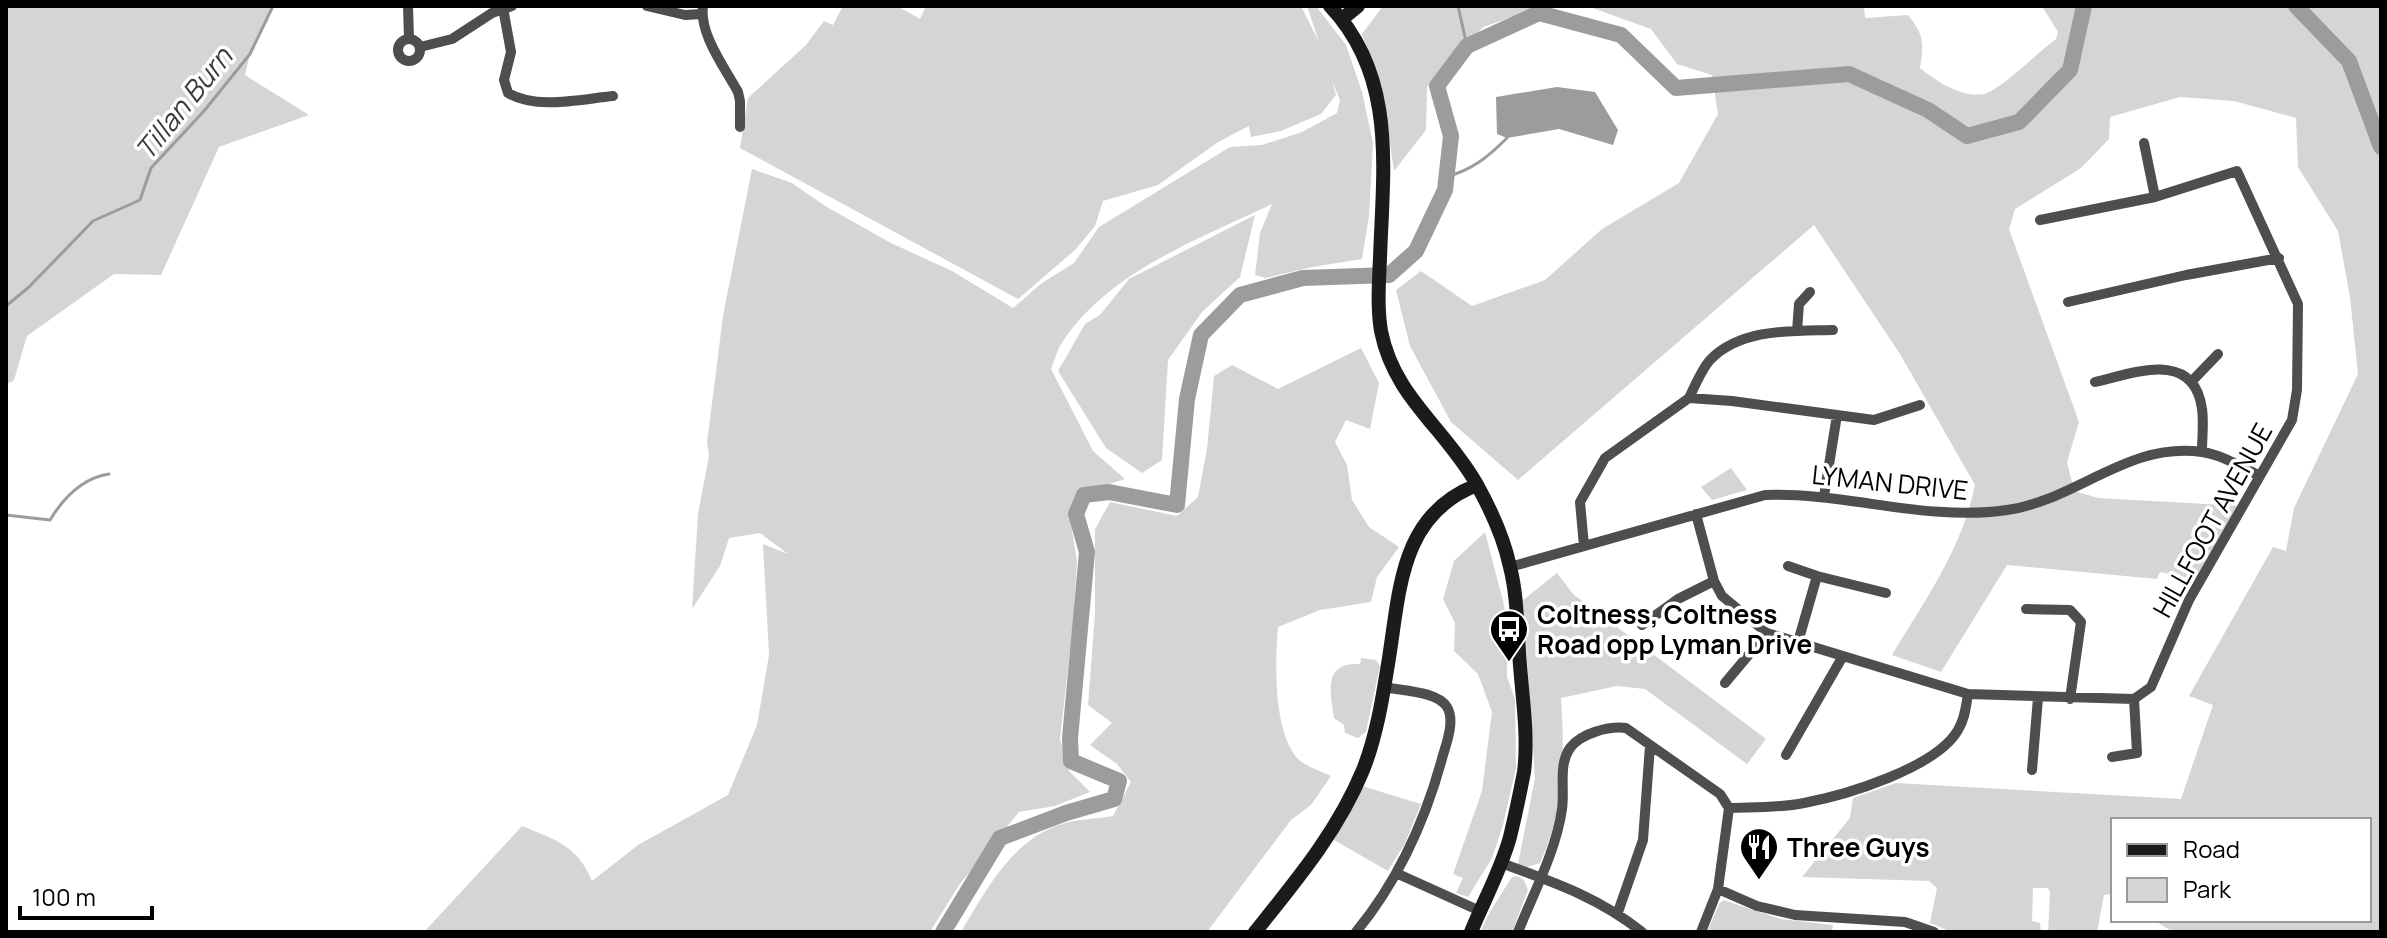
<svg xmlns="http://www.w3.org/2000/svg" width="2387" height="938" viewBox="0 0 2387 938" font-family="Manrope,sans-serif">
<rect width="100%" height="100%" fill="#fff"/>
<path fill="#d5d5d5" d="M6,6H273L250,54L245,75L309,115L219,147L161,275L114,274L27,336L14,380L6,385Z
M843,6H897L920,19L926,6H1301L1319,42L1307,6H1316L1346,45L1362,92L1373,143L1369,216L1362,259L1312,267L1266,278L1255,275L1260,233L1272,204C1198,240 1111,270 1063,341C1057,349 1055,360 1051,369L1093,451L1125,479L1079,494L1069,512L1077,561L1073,623L1060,739L1069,771L1090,792L1055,806L1019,812L959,885L930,932H424L522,826C556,840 578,846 592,881L638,845L728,795L757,725L769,655L763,544L788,554L760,533L729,538L720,566L692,609L698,514L709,456L707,443L723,316L752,169L792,183L825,206L891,243L952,271L1013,308L1042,283L1074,263L1099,227L1230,147L1262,145L1302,132L1337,113L1340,100L1332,81L1336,95L1321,114L1281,131L1251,137L1249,126L1218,142L1158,185L1103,201L1095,226L1075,250L1018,299L740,148L748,98L806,45L824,21L833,25Z
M1383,6H1544L1483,27L1427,87L1426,130L1394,171L1383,95L1362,34Z
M1587,6H1864L1865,18L1908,15C1924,35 1924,43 1920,68C1936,81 1961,98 1984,94C2001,90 2039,51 2056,39L2058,32L2042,6H2381V932H2173L2155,921L2369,920V820H2113V894L2104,895L2097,932H2048L2050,893L2048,888H2033L2032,921L2040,923L2041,932L1947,930L1930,923L1937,888L1929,881L1802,877L1850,818L1853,798L1896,783L2181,799L2213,705L2189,696L2273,547L2286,551L2294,508L2358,374L2350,297L2338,231L2298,167L2296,118L2234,101L2180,97L2110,117L2109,139L2081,168L2015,209L2009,229L2079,422L2067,462L2074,491L2098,498L2241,506L2200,580L2160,572L2157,579L2007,565L1941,672L1892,655C1925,600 1962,549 1975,485L1900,354L1814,225L1518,480L1451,422L1410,346L1396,290L1421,271L1472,306L1545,280L1602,229L1679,183L1718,114L1712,75L1677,64L1651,29Z
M1255,215L1240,277L1202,312L1168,360L1162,460L1142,473L1106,448L1058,371L1085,324L1100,315L1129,279Z
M1361,348L1379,383L1370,429L1346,420L1335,442L1347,465L1352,500L1369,527L1399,547L1377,577L1371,602L1320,610L1278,627C1275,661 1273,730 1297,758C1304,766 1321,771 1331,776L1311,805L1291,820L1207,932H961C986,890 1013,839 1062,824C1078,819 1097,819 1113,816L1131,782L1117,764L1090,745L1112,723L1088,705L1095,614V529L1110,502L1177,516L1198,497L1207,449L1214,376L1232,365L1278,389Z
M1731,468L1747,490L1712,500L1701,487Z
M1485,532L1503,601L1511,646L1507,655V677L1515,699L1516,768L1503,825L1492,858L1468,897L1456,893L1463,878L1453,874L1482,791L1492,712L1478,674L1454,651L1455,623L1443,599L1454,561Z
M1557,573L1573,594L1766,739L1747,764L1645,689L1617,686L1561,698C1565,754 1564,811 1540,863L1527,867L1518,864L1535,778L1523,600Z
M1361,658L1376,660L1380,666L1366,732L1358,738L1345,733L1344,725L1334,718C1330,691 1323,662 1360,664Z
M1362,786L1421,804L1405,843L1388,871L1334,840Z
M1517,876L1524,880L1528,890L1512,932H1480L1491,910L1512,877Z
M1723,900L1781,919L1833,925L1832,932H1707L1719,904Z"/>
<path fill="#9c9c9c" d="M1557,87L1595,92L1618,130L1613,145L1559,129L1507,138L1497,134L1496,97Z"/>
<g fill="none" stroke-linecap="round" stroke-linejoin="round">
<path stroke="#9c9c9c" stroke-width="3" d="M1458,6L1467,46
M1446,177C1472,170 1488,157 1507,138
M6,306L29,287L93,221L140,200L151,168L204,111L250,54L273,6
M6,515L50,520C64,497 82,478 109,474"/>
<path stroke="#9c9c9c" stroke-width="16" d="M2296,6L2349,61L2381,147
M943,932L1000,838L1066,813L1114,799L1119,781L1071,761L1070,738L1087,552L1076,514L1084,495L1109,492L1177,505L1187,399L1201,335L1240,295L1303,278L1389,275L1416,251L1445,190L1451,136L1437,86L1467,46L1539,13L1621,35L1676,88L1849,74L1928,110L1967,136L2019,122L2070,70L2084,6"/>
<path stroke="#4e4e4e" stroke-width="10" d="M408,6L409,39
M647,6L685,15L702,14
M703,6C699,34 725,68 738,92L740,101V127
M503,8L511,52L504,80L508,93C537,110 581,99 613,96
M398 50a11 11 0 1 1 22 0a11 11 0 1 1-22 0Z
M420,47L452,39L492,13L512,6
M2144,143L2155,197
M2040,220L2155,197L2237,171L2298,304L2297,390L2292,420L2189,600L2151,687L2134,699
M2068,302L2186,275L2279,258
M1797,331L1799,304L1810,292
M2192,381L2218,354
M2095,382C2134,373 2194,349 2202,409C2204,422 2202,438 2202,452
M1689,398C1695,386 1702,368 1711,359C1742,328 1793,331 1833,330
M1824,496L1837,415
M1696,514L1714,581L1722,596L1767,633L1968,694L2134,699
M1584,546L1580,502L1605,458L1689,398L1732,401L1874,420L1920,405
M1788,566L1817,576
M1510,567L1765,495C1846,492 1926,522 2007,510C2077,500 2129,441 2202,452C2222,455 2240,466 2258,475
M2026,609L2070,610L2081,622L2070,699
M1642,625L1678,599L1714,581
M1798,642L1817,576L1886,593
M1725,683L1767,633
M1786,755L1843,656
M2112,757L2137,753L2134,699
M2032,770L2038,698
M1729,808C1754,807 1780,808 1804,803C1846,795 1936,768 1958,730C1965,719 1966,706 1968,694
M1501,863C1553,882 1598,897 1642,932
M1396,873L1480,911
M1718,889L1757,906L1795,915L1905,922L1934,932
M1618,912L1643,840L1650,746
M1356,932C1398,881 1426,819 1443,755C1447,742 1455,720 1447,707C1437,691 1402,691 1384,687
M1518,932C1534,892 1556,851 1562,809C1565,790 1558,765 1570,748C1581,733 1609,726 1626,728L1720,794L1729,808L1718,889L1701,932"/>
<path stroke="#1b1b1b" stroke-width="14" d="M1330,6C1397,77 1383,169 1380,258C1379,282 1377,307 1381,331C1394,397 1444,427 1476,483C1490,508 1504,538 1510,567C1517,594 1517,623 1519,651C1521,690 1529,733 1524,772C1520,793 1515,816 1510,837C1501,870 1484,900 1471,932
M1342,19L1358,6
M1255,932C1296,881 1338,831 1363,770C1377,735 1383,695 1389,658C1400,588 1401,514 1477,485"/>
</g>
<defs>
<symbol id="bus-pin" viewBox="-11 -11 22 30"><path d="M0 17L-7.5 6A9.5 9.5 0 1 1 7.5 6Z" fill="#000" stroke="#fff"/><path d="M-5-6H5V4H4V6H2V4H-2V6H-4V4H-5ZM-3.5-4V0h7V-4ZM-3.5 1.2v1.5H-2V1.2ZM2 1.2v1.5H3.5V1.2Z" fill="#fff"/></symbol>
<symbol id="restaurant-pin" viewBox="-11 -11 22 30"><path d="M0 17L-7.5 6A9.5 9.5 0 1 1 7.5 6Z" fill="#000" stroke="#fff"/><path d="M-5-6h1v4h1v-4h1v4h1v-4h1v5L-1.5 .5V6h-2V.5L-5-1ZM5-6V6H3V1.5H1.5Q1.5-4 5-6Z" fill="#fff"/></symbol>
</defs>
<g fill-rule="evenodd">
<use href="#bus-pin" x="1487" y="607" width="44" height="60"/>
<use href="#restaurant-pin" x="1737" y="825" width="44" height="60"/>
</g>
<g text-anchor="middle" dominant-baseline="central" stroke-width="7" stroke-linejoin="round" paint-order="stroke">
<g font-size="26" fill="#000" stroke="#fff">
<text transform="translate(1890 482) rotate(6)">LYMAN DRIVE</text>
<text transform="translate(2212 520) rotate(-61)">HILLFOOT AVENUE</text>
</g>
<g font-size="26" font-weight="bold" fill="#000" stroke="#fff" text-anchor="start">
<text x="1537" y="614">Coltness, Coltness<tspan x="1537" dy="30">Road opp Lyman Drive</tspan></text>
<text x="1787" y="847">Three Guys</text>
</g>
<g font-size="28" font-style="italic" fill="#3d3d3d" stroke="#fff">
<text transform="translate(183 103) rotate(-51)">Tillan Burn</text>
</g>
</g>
<rect width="2387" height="938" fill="none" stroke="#000000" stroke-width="16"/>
<rect x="2111" y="818" width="260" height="104" fill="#ffffff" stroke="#999999" stroke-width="2"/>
<rect x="2127" y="844" width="40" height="12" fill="#1b1b1b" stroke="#999999" stroke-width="2"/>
<text x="2183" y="858" font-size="24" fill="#000000">Road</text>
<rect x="2127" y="878" width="40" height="24" fill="#d5d5d5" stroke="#999999" stroke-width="2"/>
<text x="2183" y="898" font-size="24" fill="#000000">Park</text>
<path d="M20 906v12h132v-12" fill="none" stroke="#000000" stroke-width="4"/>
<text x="32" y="906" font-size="24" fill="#000000" stroke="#ffffff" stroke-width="6" paint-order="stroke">100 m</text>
</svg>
